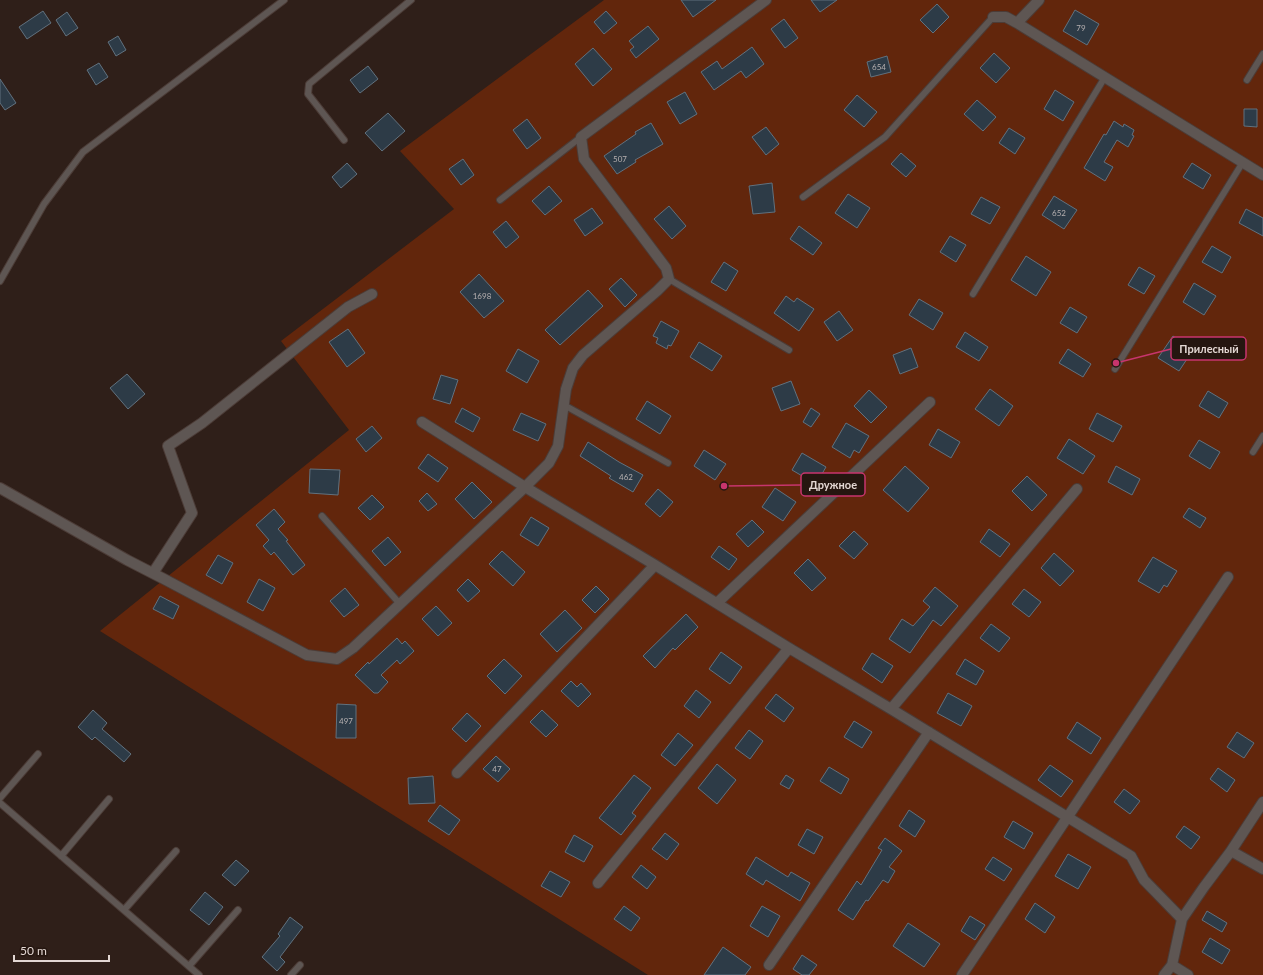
<svg xmlns="http://www.w3.org/2000/svg" width="1263" height="975" viewBox="0 0 1263 975" font-family="Lato,sans-serif">
<rect width="100%" height="100%" fill="#2f1f19"/>
<path fill="#62260c" d="M604,0H1263V975H648L100,631L349,430L281,341L454,209L400,151Z"/>
<path fill="#2d3b47" stroke="#61717e" d="M681,0H716L693,17Z
M811,0H837L820,12Z
M937,4L949,17L933,33L920,20Z
M1075,10L1099,24L1087,45L1063,31Z
M43,11L51,23L27,39L19,27Z
M606,11L617,23L604,34L594,22Z
M67,12L78,28L66,36L56,20Z
M784,19L798,38L785,48L771,29Z
M648,26L659,39L636,58L630,50L634,47L629,41Z
M118,36L126,50L116,56L108,42Z
M752,47L764,64L746,78L741,71L714,90L701,72L717,61L722,69Z
M593,48L612,69L593,86L575,64Z
M994,53L1010,68L996,83L980,68Z
M887,56L891,72L871,77L867,62Z
M99,63L108,77L96,85L87,70Z
M368,66L378,79L360,93L350,80Z
M0,79L16,103L5,110L0,103Z
M1055,90L1074,102L1063,121L1044,109Z
M685,92L697,114L680,124L667,102Z
M857,95L877,112L864,127L844,110Z
M977,100L996,117L983,131L964,114Z
M1244,109H1257V127L1244,126Z
M388,113L405,131L382,151L365,133Z
M527,119L541,138L527,149L513,130Z
M1114,121L1123,127L1124,124L1134,130L1132,135L1134,136L1128,147L1117,140L1104,162L1113,167L1105,181L1084,168L1104,134L1106,135Z
M651,123L663,144L635,160L636,162L617,174L604,156L636,134L635,132Z
M766,127L779,144L766,155L752,137Z
M1009,128L1025,138L1015,154L999,143Z
M901,153L916,166L906,177L891,164Z
M463,159L474,175L461,185L449,169Z
M347,163L357,174L341,188L332,177Z
M1192,163L1211,175L1203,189L1183,177Z
M772,183L775,212L753,214L749,186Z
M549,186L562,201L545,215L532,201Z
M848,194L870,208L857,228L835,213Z
M1054,196L1077,210L1064,229L1042,215Z
M981,197L1000,207L990,224L971,214Z
M669,206L686,226L672,239L654,219Z
M592,208L603,223L585,236L574,220Z
M1246,209L1263,218V236L1239,223Z
M506,221L519,237L506,248L493,232Z
M799,226L822,243L813,255L790,239Z
M950,236L966,245L956,262L940,252Z
M1212,246L1231,257L1222,273L1202,262Z
M1026,256L1051,272L1036,296L1011,280Z
M724,262L738,271L726,291L711,282Z
M1139,267L1155,276L1144,294L1128,285Z
M479,274L504,301L484,318L460,292Z
M621,278L637,295L625,307L609,289Z
M1194,283L1216,296L1204,315L1183,302Z
M588,290L603,306L560,345L545,330Z
M786,296L794,302L797,298L814,309L799,331L774,313Z
M919,299L943,313L933,330L909,315Z
M1070,307L1087,317L1077,333L1060,323Z
M839,311L853,330L837,341L824,322Z
M661,321L679,331L671,346L668,345L667,349L656,343L658,338L653,336Z
M348,329L365,353L347,367L329,342Z
M965,332L988,347L979,361L956,347Z
M1173,336L1193,350L1179,371L1158,358Z
M699,342L722,356L712,371L690,357Z
M911,348L918,367L900,374L893,355Z
M518,349L539,361L527,383L506,371Z
M1068,349L1091,364L1083,377L1059,363Z
M127,374L145,394L128,409L110,388Z
M441,375L458,380L450,404L433,399Z
M791,381L800,404L781,411L772,388Z
M990,389L1013,406L999,426L975,409Z
M869,390L887,407L871,423L854,406Z
M1208,391L1228,403L1219,418L1199,406Z
M647,401L671,416L660,434L636,419Z
M462,408L480,418L473,432L455,422Z
M811,408L820,414L811,427L803,422Z
M521,413L546,424L538,441L513,430Z
M1097,413L1122,426L1113,442L1089,429Z
M846,423L869,436L859,453L854,450L850,458L832,447Z
M372,426L382,438L366,452L356,439Z
M938,429L960,442L951,458L929,445Z
M1069,439L1095,456L1083,474L1057,458Z
M1199,440L1220,452L1210,469L1189,456Z
M588,442L619,462L643,475L633,492L609,478L611,476L580,456Z
M704,450L726,464L715,480L694,466Z
M802,453L826,467L816,484L792,470Z
M428,454L448,468L438,482L418,468Z
M905,466L929,488L908,512L883,490Z
M1116,466L1140,479L1132,495L1108,482Z
M310,469L340,470L338,495L309,493Z
M1027,476L1047,495L1032,511L1012,491Z
M472,482L492,502L474,519L455,499Z
M775,488L796,502L783,521L762,507Z
M658,489L673,502L660,517L645,504Z
M427,493L437,504L428,511L419,501Z
M372,495L384,507L370,520L358,508Z
M1189,508L1206,518L1200,528L1183,517Z
M274,509L285,522L278,529L288,540L286,541L305,565L293,575L274,552L271,555L263,546L269,540L256,525Z
M531,517L549,528L538,546L520,535Z
M752,520L764,532L748,547L736,534Z
M989,529L1010,544L1000,557L980,542Z
M854,531L868,544L854,559L839,546Z
M388,537L401,552L385,566L372,551Z
M719,546L737,559L729,570L711,557Z
M502,551L525,572L513,586L489,564Z
M1054,553L1074,571L1060,586L1041,568Z
M218,555L233,563L222,584L206,575Z
M1153,557L1177,571L1167,587L1164,585L1159,593L1138,581Z
M808,559L826,578L812,591L794,573Z
M259,579L275,588L263,611L247,602Z
M468,579L480,591L468,602L457,590Z
M596,586L609,599L595,613L582,600Z
M935,587L958,606L941,626L933,620L910,653L889,639L902,619L913,626L930,607L923,601Z
M345,588L359,605L344,617L330,601Z
M1024,589L1041,602L1029,617L1012,604Z
M160,596L179,606L173,619L153,609Z
M436,606L452,623L438,636L422,619Z
M565,610L582,628L557,652L540,634Z
M686,614L698,627L675,650L673,648L655,668L643,656Z
M991,624L1010,638L999,652L980,638Z
M397,638L402,644L405,641L414,651L400,664L397,660L381,675L388,682L378,693H374L355,675L368,662L369,664Z
M721,652L742,667L730,684L709,669Z
M872,653L893,666L882,683L862,669Z
M504,659L522,676L505,694L487,676Z
M965,659L984,671L976,685L956,674Z
M571,681L577,687L581,683L591,694L578,707L561,691Z
M696,690L711,702L699,718L684,706Z
M948,693L972,706L961,726L937,713Z
M776,694L794,708L784,722L765,708Z
M337,704L356,705V738H336Z
M93,710L107,723L102,729L131,754L124,762L95,737L92,740L78,727Z
M542,710L558,725L546,737L530,722Z
M467,713L481,726L466,742L452,729Z
M854,721L872,732L862,748L844,737Z
M1077,722L1101,738L1091,754L1067,738Z
M749,730L763,741L750,759L735,748Z
M1237,732L1254,743L1244,758L1227,747Z
M678,733L693,745L675,766L661,755Z
M496,756L510,769L498,782L483,769Z
M717,764L736,780L717,804L698,788Z
M1050,765L1073,781L1061,797L1038,780Z
M829,767L849,779L841,794L820,781Z
M1218,768L1235,780L1227,792L1210,779Z
M634,775L651,788L632,813L636,816L621,835L599,818Z
M786,775L794,780L789,789L780,784Z
M433,776L435,803L409,804L408,778Z
M1124,789L1140,801L1130,814L1114,802Z
M440,805L460,820L449,835L428,821Z
M909,810L925,821L915,837L899,826Z
M1013,821L1033,833L1024,849L1004,837Z
M1184,826L1200,837L1191,849L1176,837Z
M807,829L823,837L814,854L798,845Z
M665,833L679,844L667,860L652,849Z
M574,835L593,846L584,862L565,852Z
M885,838L902,851L889,867L895,871L888,883L883,880L868,901L866,900L853,920L838,910L857,881L861,885L882,850L878,848Z
M1068,854L1091,867L1078,889L1055,876Z
M756,857L788,877L791,872L810,883L800,901L766,880L763,885L746,874Z
M993,857L1012,869L1004,881L985,869Z
M236,860L249,871L235,886L222,875Z
M641,865L656,877L647,889L632,877Z
M550,871L570,882L561,897L541,886Z
M205,892L223,907L209,925L190,910Z
M1035,903L1055,917L1045,933L1025,919Z
M624,906L640,918L631,931L614,919Z
M762,906L780,916L768,937L750,926Z
M1207,911L1227,923L1222,932L1202,920Z
M970,916L985,925L975,940L961,931Z
M290,917L303,927L280,957L285,962L277,971L262,957L280,936L278,934Z
M908,923L940,944L924,967L893,946Z
M1210,938L1230,950L1222,964L1202,952Z
M723,947L751,967L745,975H704Z
M802,955L817,965L809,975H802L793,969Z"/>
<g fill="none" stroke-linecap="round" stroke-linejoin="round">
<defs>
<path id="lane" d="M1247,80L1263,54
M344,140L308,94L309,84L411,0
M803,197L885,137L993,17
M500,200L581,137
M669,279L789,350
M0,281L44,204L83,152L284,0
M973,294L1105,77
M1115,369L1243,162
M564,405L668,463
M1253,452L1263,436
M322,516L400,604
M0,798L38,754
M0,803L199,975
M61,856L109,799
M124,910L176,851
M189,966L238,910
M291,975L300,965"/>
<path id="street" d="M993,17H1006L1017,23L1039,0
M1017,23L1263,175
M422,422L525,487L655,565L789,648L891,709L1131,856L1144,880L1182,919
M0,488L127,560L164,579L307,655L337,659L353,648L525,487L549,463L558,446L566,389L573,368L583,355L657,291L669,279L666,268L584,159L581,137L766,0
M153,573L192,513L168,446L202,423L348,307L372,294
M717,603L930,402
M891,709L1077,489
M457,773L655,565
M1231,851L1263,869
M598,883L789,648
M769,965L929,732
M1172,965L1188,975
M962,975L1228,577
M1164,975L1172,965L1182,919L1204,887L1231,851L1263,802"/>
</defs>
<use href="#lane" stroke="#4c3c37" stroke-width="8"/>
<use href="#street" stroke="#4c3c37" stroke-width="12"/>
<use href="#lane" stroke="#5e5653" stroke-width="6"/>
<use href="#street" stroke="#5e5653" stroke-width="10"/>
</g>
<g text-anchor="middle" dominant-baseline="central" stroke-width="3.5" stroke-linejoin="round" paint-order="stroke">
<g font-size="8" fill="#b6b0b0">
<text x="1081" y="28">79</text>
<text x="879" y="67">654</text>
<text x="620" y="159">507</text>
<text x="1059" y="213">652</text>
<text x="482" y="296">1698</text>
<text x="626" y="477">462</text>
<text x="346" y="721">497</text>
<text x="497" y="769">47</text>
</g>
</g>
<path fill="none" stroke="#c7356d" stroke-width="1.5" d="M1116 363L1171 349M724 486L801 485"/>
<g fill="#c7356d" stroke="#251610" stroke-width="1.5">
<circle cx="1116" cy="363" r="4"/>
<circle cx="724" cy="486" r="4"/>
</g>
<g fill="#251610" stroke="#c7356d" stroke-width="1.5">
<rect x="1171" y="337" width="75" height="23" rx="4"/>
<rect x="801" y="473" width="64" height="23" rx="4"/>
</g>
<g font-size="11" text-anchor="middle" font-weight="bold" fill="#e3d7d3">
<text x="1209" y="353">Прилесный</text>
<text x="833" y="489">Дружное</text>
</g>
<path d="M14 955v6h95v-6" fill="none" stroke="#e3d7d3" stroke-width="2"/>
<text x="20" y="955" font-size="12" fill="#e3d7d3" stroke="#251610" stroke-width="3" paint-order="stroke">50 m</text>
</svg>
